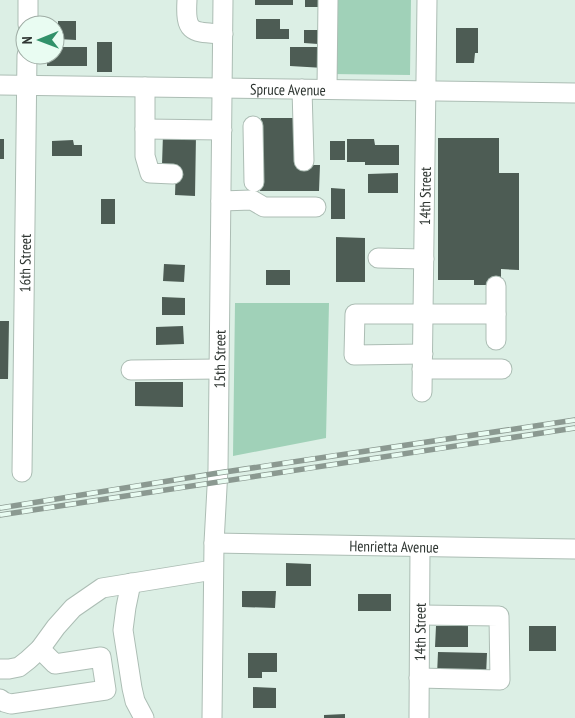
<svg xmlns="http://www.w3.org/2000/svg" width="575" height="718" viewBox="0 0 575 718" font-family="'PT Sans Narrow',sans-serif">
<rect width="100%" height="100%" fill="#dcefe5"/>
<path fill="#a0d1b8" d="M332,0H411L410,75L331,74Z
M235,303H329L326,438L233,456Z"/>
<path fill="#4d5c54" d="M255,0H293V5H255Z
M305,0H322V7H305Z
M256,19H280V29H289V39H256Z
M58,21H76V40L58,39Z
M456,28H478V53H475L474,63H456Z
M304,30H318V44L304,43Z
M97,42H112V72H97Z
M55,47H87V66H47V55H55Z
M290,47H324V68L290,66Z
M261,118H296V165H320L319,191H260Z
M163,134L196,135L195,196L175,195L176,166L162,165Z
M438,138H499V173H519V270L501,269V280H489V285H474V280H438Z
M0,139H4V159H0Z
M347,139H374L375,145H399V165H365V162H347Z
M73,140L74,145H82V156H52V141Z
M330,141H345V160H330Z
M398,173V193H368V174Z
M331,188L345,189V219H331Z
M101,199H115V224H101Z
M336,237L365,238V282H336Z
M164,264L185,265L184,282L163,281Z
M266,270H290V285H266Z
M162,297L185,298V315H162Z
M0,321H9L8,379H0Z
M183,326L184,344L156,345V327Z
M135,382H183V407L135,406Z
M286,563L311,564V586H286Z
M242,591H276L275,608L242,607Z
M358,594H391V611H358Z
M436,626H468V647H435Z
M529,626H556V651H529Z
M438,652L487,653L486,676L437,675Z
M248,653H277V672H262V678H248Z
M253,687L276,688V708H253Z
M345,714V718H324V715Z"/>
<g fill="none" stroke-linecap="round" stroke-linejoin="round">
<defs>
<g id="minor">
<path d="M187,0C185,34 192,32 223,34"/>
<path d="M28,25V0"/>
<path id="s1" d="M0,85L575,93"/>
<path d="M145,87V156L150,173L173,174"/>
<path d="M302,89L304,161"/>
<path d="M327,89L328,0"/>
<path d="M253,126L254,182"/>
<path d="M145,129L222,130"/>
<path d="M221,201L252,200L264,207H316"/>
<path d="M378,258L424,259"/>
<path d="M496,340V286"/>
<path d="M423,354L354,355L355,314H496"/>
<path d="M422,369H502"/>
<path d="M131,370L219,369"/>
<path id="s2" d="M422,392L427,0"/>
<path id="s3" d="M22,472L27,55"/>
<path id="s4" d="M214,543L575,549"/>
<path d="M131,583L126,607L123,630L132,688L135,701L144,718"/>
<path d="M0,669H9L19,667L28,660L40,649L56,627L73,608L102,588L213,570"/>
<path d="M419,678L500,680L499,616L420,615"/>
<path d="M0,699L4,702L11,704L106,690L101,657L55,664L40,649"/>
<path id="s5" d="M212,718L214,543L218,469L223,0"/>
<path id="s6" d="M419,718L420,547"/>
</g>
</defs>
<use href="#minor" stroke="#acbdb4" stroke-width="21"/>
<use href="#minor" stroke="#fff" stroke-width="19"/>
<defs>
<path id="rail" d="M0,508L218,473L575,420
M0,515L575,428"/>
</defs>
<use href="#rail" stroke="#8b9991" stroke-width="5.5"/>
<use href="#rail" stroke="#e9fcf2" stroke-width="4" stroke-dasharray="11" stroke-linecap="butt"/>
</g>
<g text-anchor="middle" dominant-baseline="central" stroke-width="5" stroke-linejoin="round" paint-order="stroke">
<g font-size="15" fill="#2f3632" stroke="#e9fcf2">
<text stroke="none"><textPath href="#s1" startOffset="288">Spruce Avenue</textPath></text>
<text stroke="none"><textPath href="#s2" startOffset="196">14th Street</textPath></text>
<text stroke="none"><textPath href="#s3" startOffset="209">16th Street</textPath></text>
<text stroke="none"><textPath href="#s5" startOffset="359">15th Street</textPath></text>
<text stroke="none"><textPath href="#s4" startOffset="180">Henrietta Avenue</textPath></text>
<text stroke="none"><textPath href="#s6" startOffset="86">14th Street</textPath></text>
</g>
</g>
<g transform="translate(40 40) rotate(269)"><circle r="24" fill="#e9fcf2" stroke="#9fada5"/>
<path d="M0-4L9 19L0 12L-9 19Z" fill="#31916a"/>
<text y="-8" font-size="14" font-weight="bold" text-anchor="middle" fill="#2f3632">N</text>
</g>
</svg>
